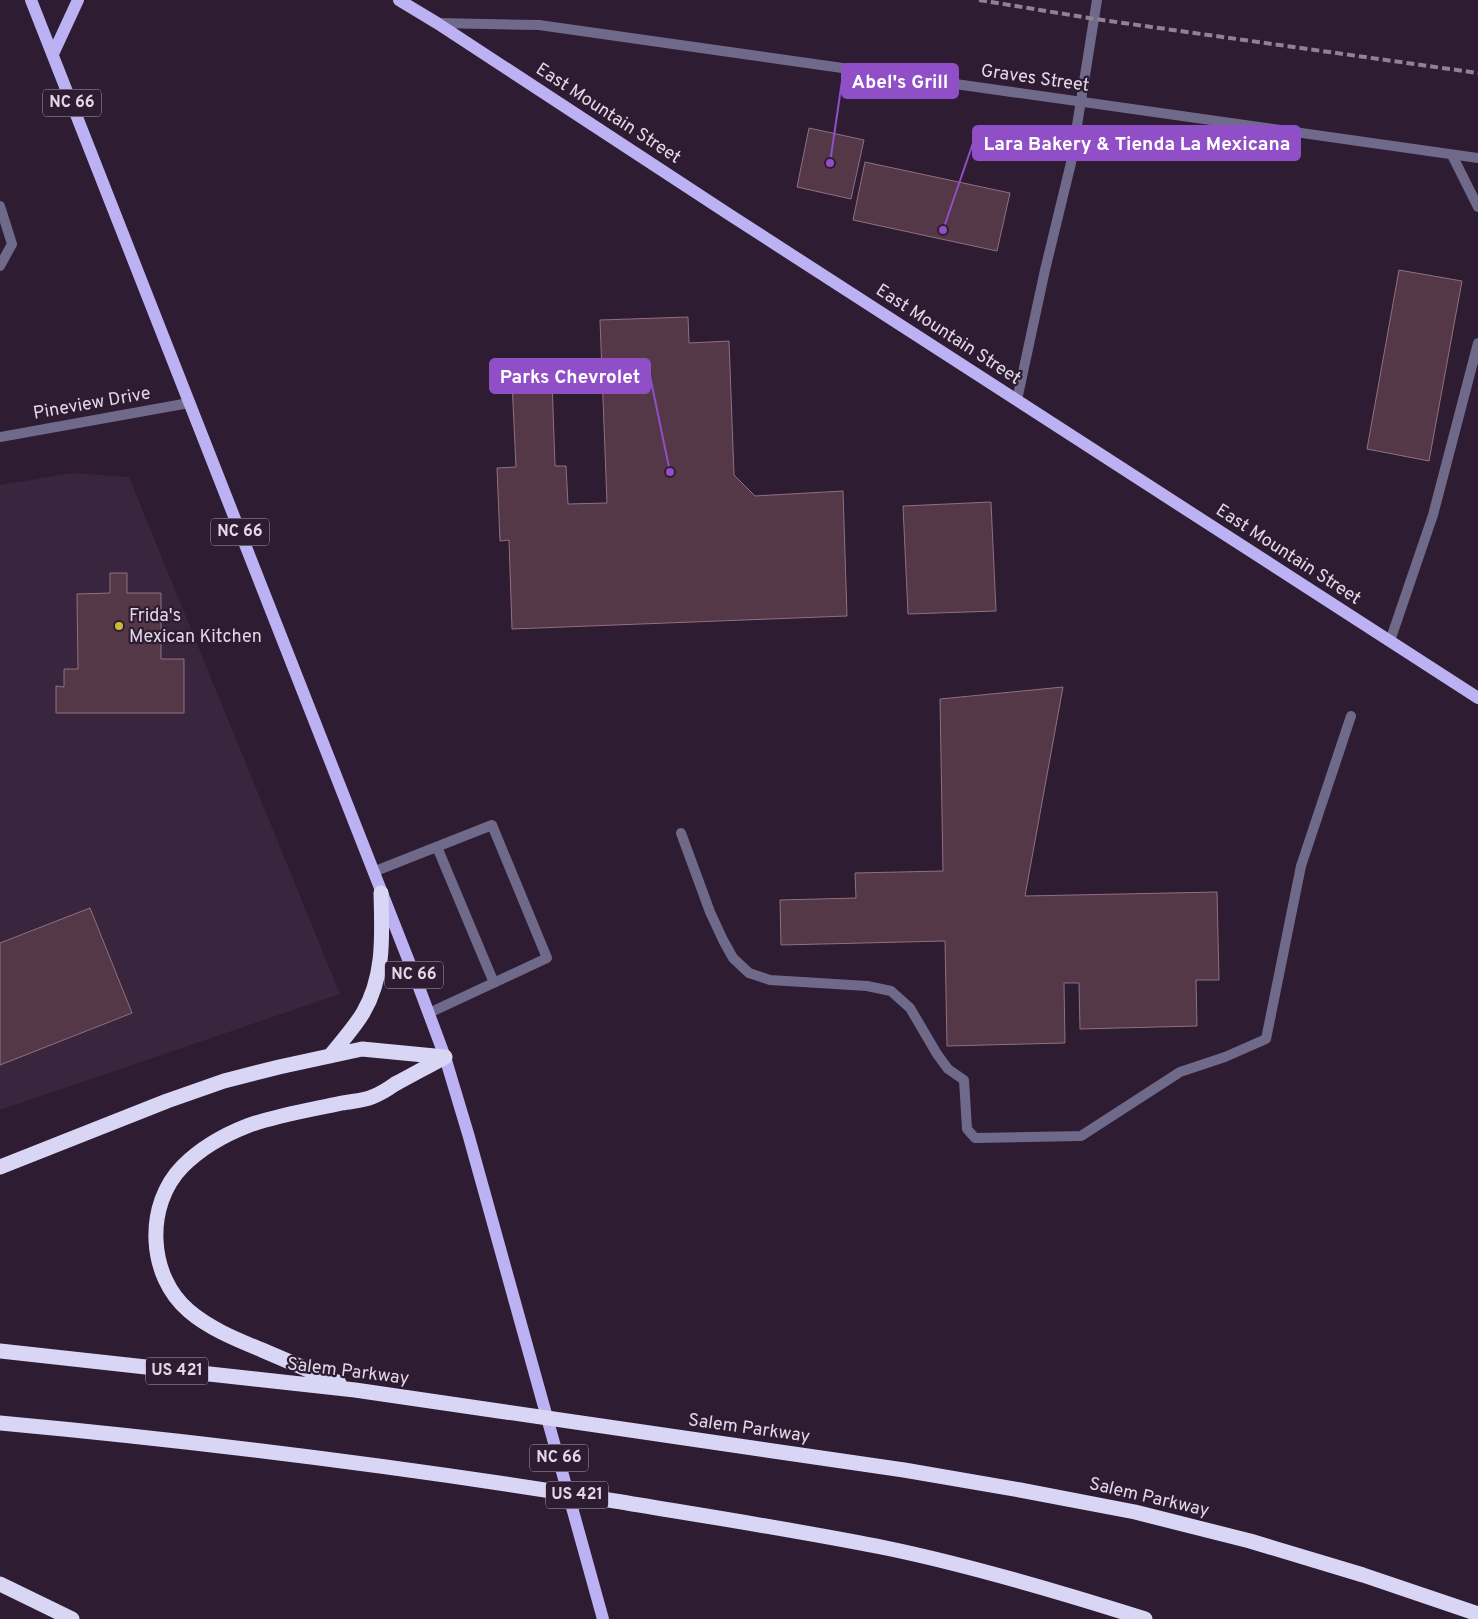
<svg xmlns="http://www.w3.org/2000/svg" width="1478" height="1619" viewBox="0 0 1478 1619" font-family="Overpass,sans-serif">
<rect width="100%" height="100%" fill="#2d1c32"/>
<path fill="#39253e" d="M72,473L129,477L340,994L0,1110V485Z"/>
<path fill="#553847" stroke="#907080" d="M809,128L864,140L851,199L797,187Z
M865,162L1010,193L997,251L853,220Z
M1399,270L1462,281L1429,461L1367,449Z
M688,317L689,343L729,341L734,475L755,496L843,491L847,616L512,629L509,540L500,541L497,468L516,467L512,382L552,380L555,466H566L568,504L607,503L600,320Z
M991,502L996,611L908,614L903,506Z
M110,573H127V593H161V659H184V713H56V686L64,687V669H78L77,594L110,593Z
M1063,687L1025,896L1217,892L1219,980H1196L1197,1026L1080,1029L1079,983H1064L1065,1043L947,1046L945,941L781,945L780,900L856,898L855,873L943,871L940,699Z
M90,908L132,1013L0,1065V943Z"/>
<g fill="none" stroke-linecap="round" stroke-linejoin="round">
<path stroke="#6f6a8a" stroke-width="10" d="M1452,155L1478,207
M0,206L12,244L0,266
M1017,400L1045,270L1071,163L1097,0
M1390,641L1433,515L1478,343
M681,833L710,912L723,940L733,958L749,973L770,980L867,986L891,991L910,1008L937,1054L948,1069L964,1080L967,1129L975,1138L1081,1136L1180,1072L1225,1057L1266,1039L1301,866L1351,716
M437,847L494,983
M373,872L492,825L547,958L429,1013"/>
<path stroke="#6f6a8a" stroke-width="10" d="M0,437L189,403"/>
<path stroke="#6f6a8a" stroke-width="10" d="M437,23L539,25L1478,158"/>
<path stroke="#bcb1f3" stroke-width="12" d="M31,0L417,982L445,1057L469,1137L603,1619
M399,0L437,23L730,215L1478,698
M53,54L78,0"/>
<path stroke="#d9d5f5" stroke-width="15" d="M330,1056C341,1042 354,1028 363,1013C385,976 382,934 381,893
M0,1167L167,1101L224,1081L279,1067L362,1049L445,1057
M0,1351L355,1390L904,1470L1020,1490L1135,1512L1250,1541L1363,1575L1478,1614
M339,1383C313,1372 288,1361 262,1350C238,1340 210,1329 189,1311C148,1277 144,1205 183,1166C200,1149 224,1135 247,1126C277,1115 310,1110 342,1103C352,1101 363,1101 372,1097C380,1094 388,1089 395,1084C412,1075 428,1066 445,1057
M0,1423C206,1442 411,1468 615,1501C705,1516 796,1530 886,1548C973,1566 1060,1592 1145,1619
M0,1584L72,1619"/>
<path stroke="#8f8293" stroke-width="4" stroke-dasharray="8 4" stroke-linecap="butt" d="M979,0L1095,19L1478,73"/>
</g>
<circle fill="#ceb837" stroke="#2d1c32" stroke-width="2" cx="119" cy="626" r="5"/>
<g text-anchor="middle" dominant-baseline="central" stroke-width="4.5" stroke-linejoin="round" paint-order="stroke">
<g fill="#2d1c32" stroke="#aca0b0" stroke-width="1">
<rect x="43" y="89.5" width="58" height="27" rx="4"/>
<rect x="211" y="518.5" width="58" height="27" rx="4"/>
<rect x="385" y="961.5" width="58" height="27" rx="4"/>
<rect x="146" y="1357.5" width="62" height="27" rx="4"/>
<rect x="530" y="1444.5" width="58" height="27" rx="4"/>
<rect x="546" y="1481.5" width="62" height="27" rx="4"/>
</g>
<g font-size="16" font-weight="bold" fill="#e3d8e6">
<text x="72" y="103">NC 66</text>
<text x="240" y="532">NC 66</text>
<text x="414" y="975">NC 66</text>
<text x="177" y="1371">US 421</text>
<text x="559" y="1458">NC 66</text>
<text x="577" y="1495">US 421</text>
</g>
<g font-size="18" fill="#e3d8e6" stroke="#2d1c32">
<text transform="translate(1035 79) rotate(8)">Graves Street</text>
<text transform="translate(608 114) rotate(33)">East Mountain Street</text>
<text transform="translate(948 335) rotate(33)">East Mountain Street</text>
<text transform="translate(92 404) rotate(-10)">Pineview Drive</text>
<text transform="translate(1288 555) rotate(33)">East Mountain Street</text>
<text transform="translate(348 1372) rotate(7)">Salem Parkway</text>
<text transform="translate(749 1429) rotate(8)">Salem Parkway</text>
<text transform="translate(1149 1498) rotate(13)">Salem Parkway</text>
</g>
<g font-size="18" fill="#e3d8e6" stroke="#2d1c32" text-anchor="start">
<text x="129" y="616">Frida's<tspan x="129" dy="21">Mexican Kitchen</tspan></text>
</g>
</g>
<path fill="none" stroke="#904ec7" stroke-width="2" d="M830 163L842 81M943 230L973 143M670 472L650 376"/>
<g fill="#904ec7" stroke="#2d1c32" stroke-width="2">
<circle cx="830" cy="163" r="5"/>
<circle cx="943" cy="230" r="5"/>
<circle cx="670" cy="472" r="5"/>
</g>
<g fill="#904ec7" stroke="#904ec7" stroke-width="2">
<rect x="842" y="64" width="116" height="34" rx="5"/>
<rect x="973" y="126" width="327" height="34" rx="5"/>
<rect x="490" y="359" width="160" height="34" rx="5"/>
</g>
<g font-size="19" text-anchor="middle" font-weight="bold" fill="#fff">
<text x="900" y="88">Abel's Grill</text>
<text x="1137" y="150">Lara Bakery &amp; Tienda La Mexicana</text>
<text x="570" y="383">Parks Chevrolet</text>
</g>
</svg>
